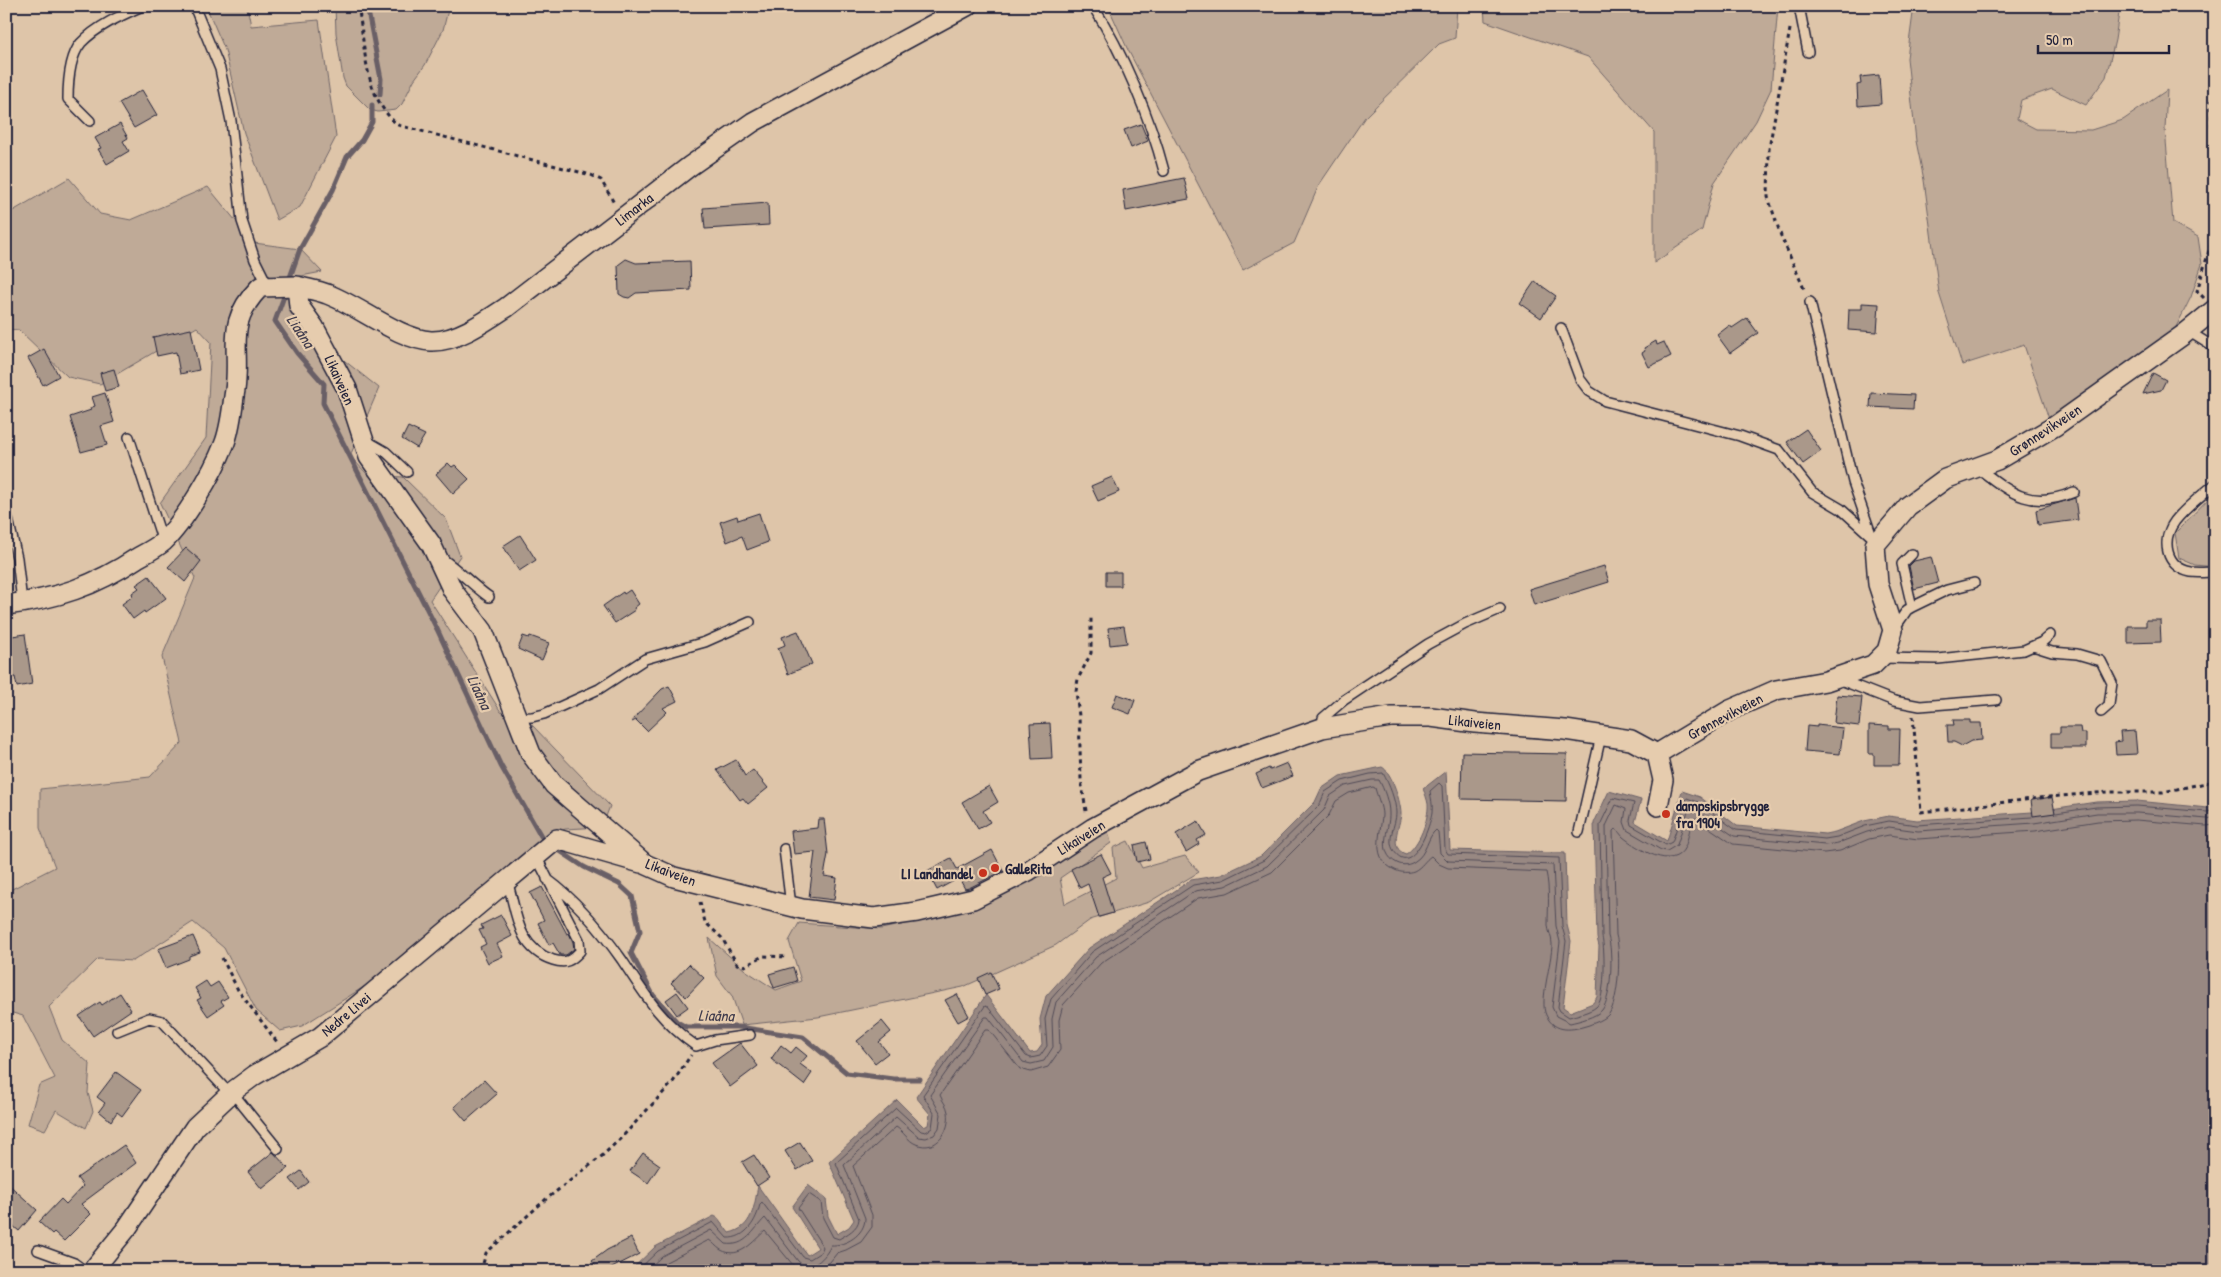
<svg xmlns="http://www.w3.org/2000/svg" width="2221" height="1277" viewBox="0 0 2221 1277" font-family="'Patrick Hand',sans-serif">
<rect width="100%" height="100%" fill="#dec5a9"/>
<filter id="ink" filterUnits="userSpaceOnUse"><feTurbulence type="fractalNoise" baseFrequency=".02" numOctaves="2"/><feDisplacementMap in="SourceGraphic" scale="10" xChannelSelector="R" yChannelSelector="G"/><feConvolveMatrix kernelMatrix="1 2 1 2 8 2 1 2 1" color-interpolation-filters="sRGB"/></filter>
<g filter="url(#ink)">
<path fill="#bfaa97" stroke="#706669" d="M206,6H247L251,26L319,20L336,137L300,207L277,220L244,133L225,50Z
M335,6H449L443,30L425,65L414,80L402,104L396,110L378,112L370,110L346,86L343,78L336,33Z
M1108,6H1457L1455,38L1439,44L1365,117L1319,185L1294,243L1243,270L1127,48Z
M1484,6H1778L1771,89L1756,121L1714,183L1702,230L1654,263V132L1588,57L1485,21Z
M1914,6H2120L2115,40L2106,77L2086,105L2052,89L2021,100L2017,119L2036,129L2091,130L2123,120L2167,90L2165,129L2173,223L2198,237L2202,264L2191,297L2171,337L2049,419L2024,345L1962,365L1939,293L1924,180L1916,141L1907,58Z
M69,178L100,214L131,220L208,187L254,243L300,249L322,272L280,280L295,312L321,342L379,388L350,456L368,475L403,477L446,519L460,556L430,600L501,712L531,724L610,806L602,827L565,829L544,840L381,976L302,1026L280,1031L256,1010L224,948L193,922L133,961L98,959L49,1007L62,1040L90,1064L88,1093L93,1111L86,1128L56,1110L45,1130L28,1124L39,1085L55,1078L23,1016L6,1011V892L55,867L40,828V789L150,777L182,743L162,657L195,578L160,503L206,438L211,342L197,327L100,384L68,377L19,330L6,329V215Z
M2215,492V567L2195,565L2179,558L2175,533Z
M1107,827L1111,843L1060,878L1065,904L1116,878L1113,848L1128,841L1142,868L1185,856L1199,872L1149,902L1090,920L1056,945L963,987L818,1017L742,1025L732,996L717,976L709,938L745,970L776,990L801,981L789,941L799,923L881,929L957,913L1009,892Z"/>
<path fill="#988882" stroke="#695f66" d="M1382,767C1392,772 1401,803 1401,814C1400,826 1388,849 1406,854C1419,846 1429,819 1428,804C1427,799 1425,793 1423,789L1446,771L1450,850L1565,853L1567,925L1571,941L1563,1007L1570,1012L1593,1003L1597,997L1599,946L1597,938L1594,823L1609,791L1641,800L1635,822L1667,841L1682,791L1700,797L1737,826L1825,834L1835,832L1864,821L1889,816L1917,820L2032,812L2096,802L2137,801L2208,808L2215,805V1271H630L655,1247L714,1216L718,1218L729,1233C753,1228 754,1206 758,1186L807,1255L818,1248L792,1207L808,1185L826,1199L828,1216L837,1234L849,1227L854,1220L829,1162L897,1100L924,1127L928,1125L930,1114L916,1097L986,995L1030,1053L1037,1052L1042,1045L1040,1019L1046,996L1089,948L1191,880L1221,875L1261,856L1315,802L1321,789L1340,776Z"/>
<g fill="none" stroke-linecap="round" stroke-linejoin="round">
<path stroke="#514b57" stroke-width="1" d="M2056,813L2096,807L2137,806L2207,812L2215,810
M637,1271L658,1251L713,1222L727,1238C746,1239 757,1220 760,1204L762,1202L803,1257L810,1259L821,1252L823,1247L798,1208L809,1194L821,1202L823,1218L833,1237L839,1239C847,1234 858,1229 859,1219L836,1163L896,1108L921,1131L926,1132L932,1128L934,1113L923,1095L985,1006L988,1007L1026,1056L1031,1058L1040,1056L1047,1046L1045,1019L1051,999L1092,952L1193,885L1223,880L1264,860L1319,806L1325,792L1342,781L1370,774L1383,773C1389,784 1396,801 1396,813C1396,825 1386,840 1394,851C1412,877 1430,827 1432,813C1433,805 1431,798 1430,791L1439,783L1442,786L1445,849L1448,854L1559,858L1562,926L1566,941L1558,1007L1560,1011L1569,1017C1577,1015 1590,1012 1596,1007C1606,1000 1605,949 1602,937L1600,825L1613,798L1634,803L1630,820L1631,825L1666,845L1672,842L1687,798L1698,802L1736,830L1825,839L1837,837L1865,826L1889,821L1917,825L2032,817
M646,1271L662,1256L711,1230L726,1244C746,1247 753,1230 765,1218L798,1261C811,1274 826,1257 831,1245C845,1246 865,1235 865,1218L844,1165L896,1117L919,1137L926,1138L934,1135L939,1128L941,1114L930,1095L985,1017H988L1023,1062L1031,1064L1044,1061L1053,1047L1052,1019L1056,1002L1096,957L1195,891L1225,886L1267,866L1324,810L1330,796L1345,786L1372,780H1379C1384,789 1389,803 1389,813C1390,830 1376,852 1397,863C1403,866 1410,865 1415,861C1427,854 1427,837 1436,830L1438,832L1440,853L1448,861L1553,865L1556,926L1560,942L1552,1007L1556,1016L1570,1023C1579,1021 1596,1017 1602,1010C1612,997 1613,951 1608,936L1606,826L1616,805L1626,809L1624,822L1627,830L1661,850L1667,851L1677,845L1689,808L1691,806L1734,836L1825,845L1838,843L1867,832L1889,827L1918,831L2034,823L2097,813H2137L2207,819L2215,817
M657,1271L666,1262L709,1240C713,1242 716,1247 721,1250C740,1260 753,1241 765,1231L798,1271
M817,1271L830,1262L837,1253L846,1250L861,1242L872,1227V1215L853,1166L896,1127C903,1131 908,1141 916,1144C937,1153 951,1130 948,1112C947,1105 942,1101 940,1095L985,1030H989L1020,1069L1031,1072L1048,1067L1060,1050L1059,1020L1063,1005L1101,963L1198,898L1227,893L1272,872L1329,815L1336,801L1349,793L1373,787L1375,788C1377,796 1382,807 1382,815C1381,834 1370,859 1395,870C1401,873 1408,873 1414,871C1422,867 1425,860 1431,856L1439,864L1448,868L1546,872C1550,889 1548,908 1548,925C1548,931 1552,937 1552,944C1552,962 1539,1001 1546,1015C1555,1034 1573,1030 1589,1025C1596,1022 1604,1020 1609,1014C1619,999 1621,953 1616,935L1613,831L1615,829C1619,831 1620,834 1623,837C1637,848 1673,872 1685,847C1689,838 1689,825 1695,818L1733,844L1824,853L1840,851L1869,839L1889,835L1918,839L2035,831L2098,821L2136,820L2206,826L2215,825"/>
<path stroke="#695f66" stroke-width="5" d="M367,6L381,79L380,94
M288,283L300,249L333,190L347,157L362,140L372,122V105
M286,291L275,321L297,353L324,384L323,403L437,629L501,766L541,836L547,842
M554,847L584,867L619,884L632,896L640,931L631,953L653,995L677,1022L686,1027H739L803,1037L847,1073L893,1079H920"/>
</g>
<path fill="#aa988a" stroke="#22223b" d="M1879,75L1881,104L1858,106L1857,85L1861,84L1860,77Z
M142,90L157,115L134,128L119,103Z
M120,124L128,138L123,141L129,151L107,164L98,149L101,148L95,138Z
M1141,124L1148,141L1131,148L1124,130Z
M1184,178L1189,199L1126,211L1123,190Z
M768,203L769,225L705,229L703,208Z
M626,259L636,263L690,261L691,290L636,293L629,298L624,297L619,294L618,265Z
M1535,281L1556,296L1541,318L1520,303Z
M1862,303L1879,304L1877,332L1848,330L1849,309H1862Z
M1747,318L1758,333L1730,353L1717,335L1730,325L1732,328Z
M191,329L199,370L180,374L176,352L157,356L153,337Z
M1656,341L1657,345L1664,342L1671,356L1649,367L1642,353L1645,351L1644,348Z
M44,349L59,376L43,385L28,358Z
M114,369L119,387L105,391L100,373Z
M2153,373L2166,380L2161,390L2143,394Z
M105,393L114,422L101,426L107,445L81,452L70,417L91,410L90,408L95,406L92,397Z
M1871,393L1914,395L1913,409L1870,407Z
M408,427L425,435L417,448L402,439Z
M1806,429L1821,451L1803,464L1787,442Z
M448,463L452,467L455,465L469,479L453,494L436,474Z
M1112,477L1119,492L1098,501L1091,486Z
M2075,498L2078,520L2038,525L2036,510Z
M759,513L768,542L747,550L742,536L727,542L720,522L737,516L738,520Z
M520,535L536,560L519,571L503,546Z
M186,548L201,561L185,582L168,567Z
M1931,557L1938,583L1914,589L1909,566L1914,561Z
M1604,566L1609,582L1534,605L1529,589Z
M1106,572H1121V586H1106Z
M149,576L166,598L145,613L144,611L133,619L122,604L133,596L132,593L139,588L136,585Z
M630,590L639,604L634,608L635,610L615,623L603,606L623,592L624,594Z
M2146,620H2160L2161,642L2128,643V626H2146Z
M1124,626L1127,643L1110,645L1108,628Z
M798,631L812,664L788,674L778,648L785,645L782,637Z
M25,634L32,684L17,687L15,677L6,678V637Z
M523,636L529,638L530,636L549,643L542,660L518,649Z
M669,686L677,701L663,708L667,712L647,731L636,720L632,722L631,721L662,689Z
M1117,694L1135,700L1130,714L1112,707Z
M1837,695L1862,697L1859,726L1834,723Z
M1953,720H1970V723H1981L1982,740L1971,741L1962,746L1954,742H1948L1947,725H1954Z
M1050,723L1052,758L1032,759L1030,724Z
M1817,725L1843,728L1840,754L1805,751L1807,726L1817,727Z
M1869,725L1889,726V729H1900L1899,765H1874V754H1869Z
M2060,727H2080L2081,733H2086V748H2051V733H2060Z
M2135,731L2137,754L2116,755L2115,742L2121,741L2120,732Z
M1462,752L1567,754L1566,801L1461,799Z
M736,760L745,776L753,770L768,788L748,804L743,798L740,800L717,770Z
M1287,763L1293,776L1262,788L1256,774L1269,768L1270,770Z
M989,786L998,802L983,811L990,822L978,829L962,802Z
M2052,797L2055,813L2033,816L2031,800Z
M818,819H824L828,854L824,876L837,878L834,900L809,897L815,852L794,854L791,831L817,828Z
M1198,821L1206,835L1197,840L1199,844L1186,852L1176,834Z
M1146,842L1150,859L1137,862L1134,845Z
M992,850L1003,871L969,888L965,889L959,878L937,890L927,871L951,858L957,869Z
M1101,854L1111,873L1102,877L1113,913L1099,917L1088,884L1080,888L1071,869Z
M542,887L567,934L569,933L573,942L574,949L566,955H560L553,943L549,945L538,923L544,920L530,893Z
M501,915L512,936L497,944L503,956L488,963L480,947L486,944L479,930L483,929L481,925Z
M193,936L200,952L189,956V959L166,968L158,949Z
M689,964L704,978L686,997L671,983Z
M793,967L797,981L774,988L769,974Z
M991,972L999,989L985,995L978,978Z
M206,981L210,987L218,982L228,997L221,1001L224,1005L208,1016L197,1000L201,998L195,988Z
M677,992L688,1007L677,1015L666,1000Z
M120,993L131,1010L93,1036L79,1016L100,1002L102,1005Z
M957,994L969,1016L958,1022L945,1000Z
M882,1021L891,1032L879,1042L888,1053L875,1063L857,1041Z
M740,1043L758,1066L730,1087L712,1063Z
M781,1045L791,1053L796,1047L807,1056L800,1064L812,1073L804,1085L771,1059Z
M116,1072L141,1090L122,1116L117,1112L111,1121L99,1111L105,1103L97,1097Z
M484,1080L497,1094L466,1121L454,1107Z
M800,1142L812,1161L797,1170L785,1151Z
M124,1145L136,1163L81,1204L91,1214L64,1241L54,1232L52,1234L39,1222L61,1199L66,1204L83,1186L77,1178Z
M273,1152L288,1168L262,1189L248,1172Z
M643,1153L660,1165L648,1183L630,1171Z
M754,1155L769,1178L757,1186L742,1162Z
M301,1171L309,1182L299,1190L290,1179Z
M6,1182L37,1210L19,1231L6,1220Z
M631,1238L639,1254L606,1271H599L592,1261L607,1250Z"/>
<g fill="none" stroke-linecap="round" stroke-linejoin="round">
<defs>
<path id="lane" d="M194,6L220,69L231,121L242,221L255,260L268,286
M1093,6C1123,53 1150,117 1164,171
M1799,6L1808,52
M90,121L68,99C68,83 70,56 81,43C97,26 122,15 142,6
M1810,302L1853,482L1871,534
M1561,328L1580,379L1589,391L1605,401L1740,436L1779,450L1812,492L1841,509L1871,536
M2188,331L2215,348
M129,437L163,542
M365,440L386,452L407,472
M1978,468C2012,494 2031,510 2074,492
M2215,484C2202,495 2186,507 2175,521C2161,540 2165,567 2191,572C2199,573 2207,572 2215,572
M6,510L17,558L22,602
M1912,554L1902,564L1912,607
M441,558C459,570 472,585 489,597
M1894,629L1907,610L1912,607L1947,590L1974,583
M2033,646L2052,652L2077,654L2101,661L2112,683L2109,705L2101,712
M1880,658L1938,659L2024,650L2042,642L2050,635
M1838,679L1894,701L1920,706L1996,700
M517,718L532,717L544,714L599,689L645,659L705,642L750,622
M1322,728L1323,718L1344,700L1428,644L1465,624L1500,609
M1579,832L1601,736
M784,849L791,906
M547,879C577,901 601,930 622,960C645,995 661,1022 696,1046L715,1040L750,1035
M507,880C517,912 516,948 553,960C566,964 571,961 580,951L579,940L536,856
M117,1031L149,1018L162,1021L230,1094
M232,1092L278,1149
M38,1250L74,1263L85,1271"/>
<path id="street" d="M297,286C307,289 317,290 327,294C358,305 398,339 431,341C456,342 486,321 507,307L690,166L753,122L967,6
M6,605C56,599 95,586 137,558C146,553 156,548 163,542C184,522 213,473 224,445C231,428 232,408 235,390C241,346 224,324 260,287L297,286L299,306L314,327L347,389L369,457L431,544L453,591L483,631L531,754L554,785L645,864L674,877L802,909L874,918L917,912L973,899L1028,871L1093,828L1198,771L1322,728L1391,717H1431L1475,723L1565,730L1631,740L1657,754L1663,780L1658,806
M1657,754L1730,710L1776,690L1826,681L1873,665L1887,651L1893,630L1878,584L1875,545L1908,506L1945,479L1997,460L2055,426L2183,335L2215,309
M92,1271L127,1228L195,1127L232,1092L255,1075L320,1037L557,839L641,863"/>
</defs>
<use href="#lane" stroke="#22223b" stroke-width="12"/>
<use href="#street" stroke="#22223b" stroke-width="22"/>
<path stroke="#22223b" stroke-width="3" stroke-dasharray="4 4" stroke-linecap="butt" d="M358,6C366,48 363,96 398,125L591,175L601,180L614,203
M1790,29L1769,149L1768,197L1781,236L1805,291
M2215,75C2209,84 2212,140 2215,152
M2204,298L2197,291L2211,244L2215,185
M1913,716L1921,812L2049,797L2108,792H2163L2215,781
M1086,811L1081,780L1079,716L1076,691L1078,679L1091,653V616
M700,902L705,922L722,938L737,964L745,966L763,956L788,957
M222,958L238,990L277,1042
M481,1271L486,1253L545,1200L602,1156L623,1136L673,1082L691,1055"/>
<use href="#lane" stroke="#e6ccae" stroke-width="9"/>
<use href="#street" stroke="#e6ccae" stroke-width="19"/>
</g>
</g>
<g fill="#c8321e" stroke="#e6ccae" stroke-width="2">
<circle cx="1666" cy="814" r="5"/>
<circle cx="995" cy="868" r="5"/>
<circle cx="983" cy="873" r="5"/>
</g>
<g text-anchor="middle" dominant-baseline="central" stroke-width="4.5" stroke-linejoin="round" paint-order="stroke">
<g font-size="15" fill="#22223b" stroke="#e6ccae">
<text transform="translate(634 209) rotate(-38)">Limarka</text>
<text transform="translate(340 380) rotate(66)">Likaiveien</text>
<text transform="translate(2045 430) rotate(-33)">Grønnevikveien</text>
<text transform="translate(1725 716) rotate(-28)">Grønnevikveien</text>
<text transform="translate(1475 722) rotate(6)">Likaiveien</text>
<text transform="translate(1081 837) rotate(-32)">Likaiveien</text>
<text transform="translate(671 872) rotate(21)">Likaiveien</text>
<text transform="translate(346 1014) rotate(-40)">Nedre Livei</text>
</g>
<g font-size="15" font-weight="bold" fill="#22223b" stroke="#e6ccae" text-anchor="start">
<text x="1676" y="805">dampskipsbrygge<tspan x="1676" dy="17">fra 1904</tspan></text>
<text x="1005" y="868">GalleRita</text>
<text x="973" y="873" text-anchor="end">LI Landhandel</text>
</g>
<g font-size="16" font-style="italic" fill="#403c4d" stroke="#e6ccae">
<text transform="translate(301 331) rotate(56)">Liaåna</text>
<text transform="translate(480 692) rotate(65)">Liaåna</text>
<text transform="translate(716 1015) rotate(1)">Liaåna</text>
</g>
</g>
<rect width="2221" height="1277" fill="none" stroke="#e6ccae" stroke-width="25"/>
<rect x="12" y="12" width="2196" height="1252" fill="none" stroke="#22223b" stroke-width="2" filter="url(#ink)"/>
<path d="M2038 45v8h131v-8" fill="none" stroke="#22223b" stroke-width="2.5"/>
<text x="2046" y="45" font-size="15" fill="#22223b" stroke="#e6ccae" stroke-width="4" paint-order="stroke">50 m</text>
</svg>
